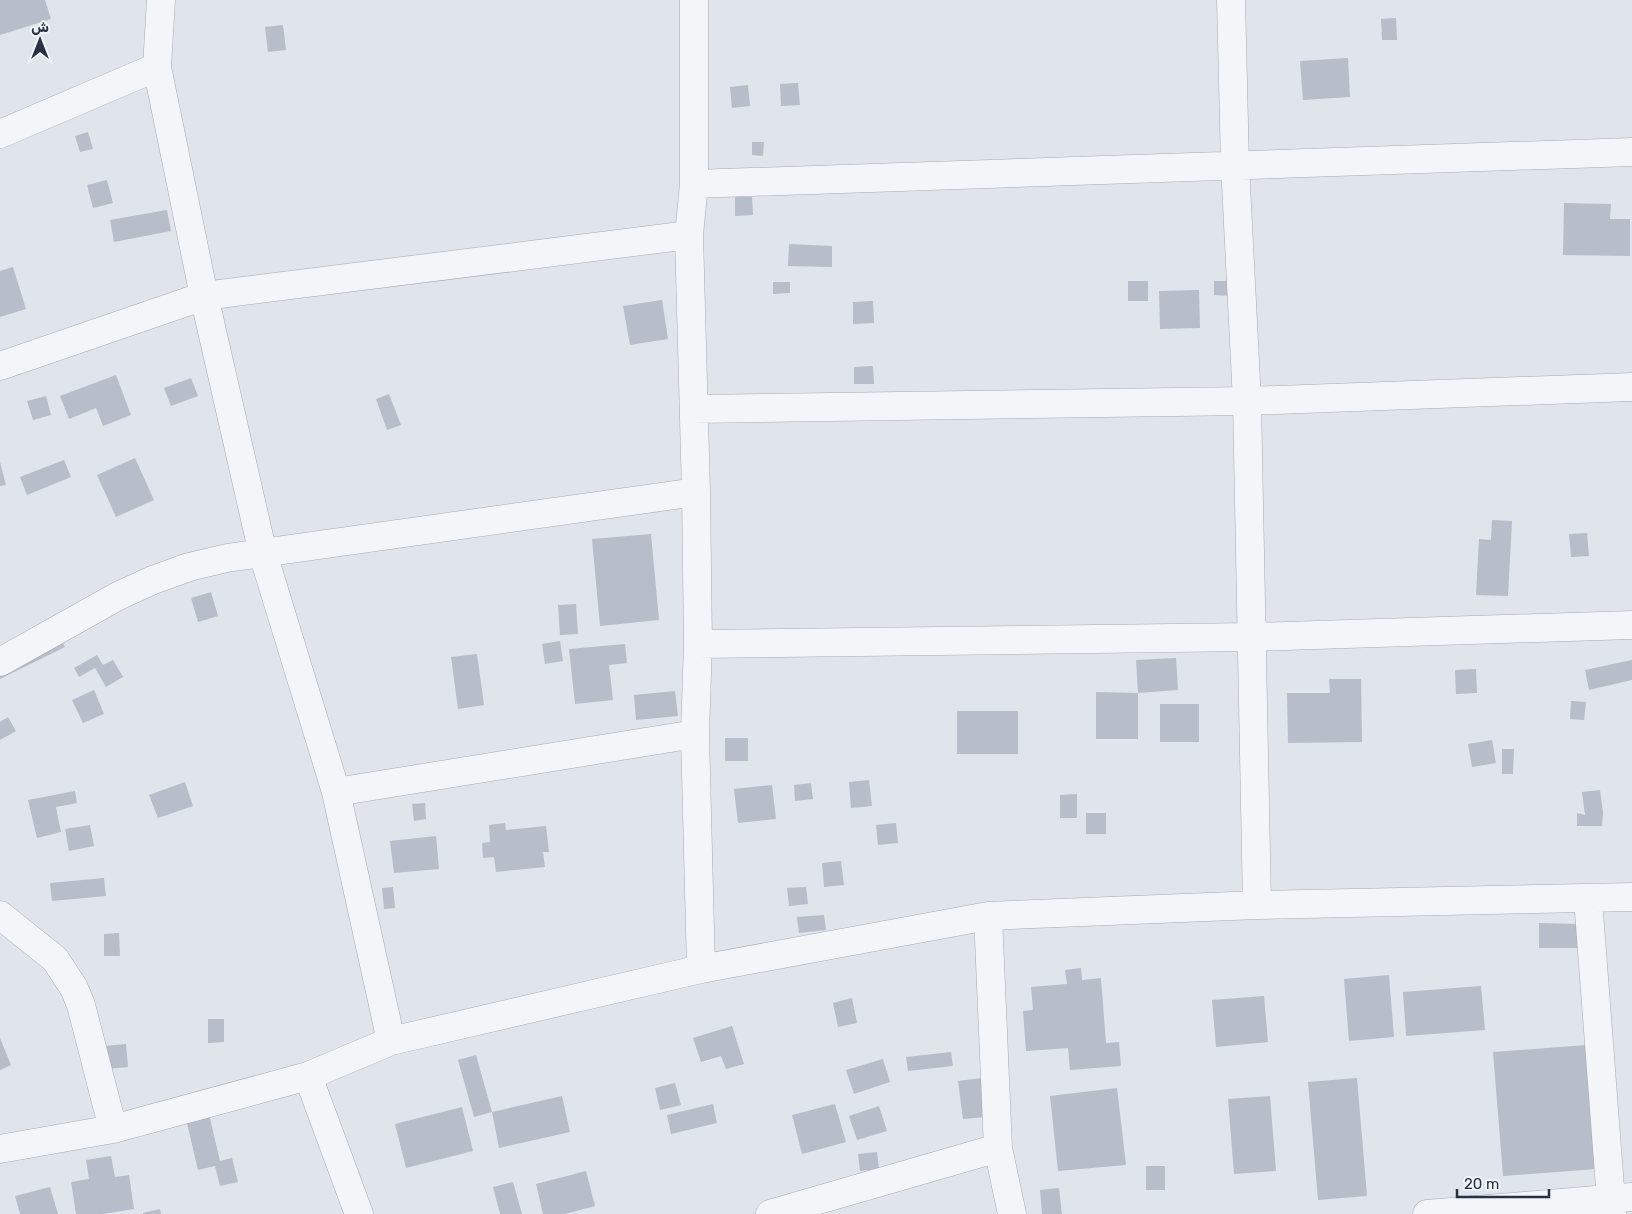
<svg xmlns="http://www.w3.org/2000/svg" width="1632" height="1214" viewBox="0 0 1632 1214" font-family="Rubik,Vazirmatn,sans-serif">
<rect width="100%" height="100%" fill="#e0e4eb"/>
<path fill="#b7bdc9" d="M0,0H45L51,19L0,35Z
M1396,18L1397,40H1382L1381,19Z
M283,25L286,50L268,52L265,27Z
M1348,58L1350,97L1303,100L1300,61Z
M798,83L800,105L781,106L780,84Z
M748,85L750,106L732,108L730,87Z
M88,132L93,149L80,152L75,136Z
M752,142H764L763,156L752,155Z
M107,180L113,203L93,208L87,185Z
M735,197H752L753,215L735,216Z
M1564,203L1611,204L1610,219H1630V256L1563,255Z
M167,210L171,231L114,242L110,220Z
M789,244L832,246V267L788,266Z
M13,267L26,309L0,317V271Z
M1128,281H1148V301H1128Z
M1214,281H1231V296L1214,295Z
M773,282H790V293L773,294Z
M1199,290L1200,328L1160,329L1159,291Z
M662,300L668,339L630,345L623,306Z
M873,301L874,323L853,324V302Z
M873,366L874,384H854V367Z
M116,375L131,415L103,426L96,408L69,419L60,396Z
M191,378L198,396L171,406L164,388Z
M389,394L401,425L387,430L376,399Z
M46,396L51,415L33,420L27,401Z
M135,458L154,500L116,517L97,475Z
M64,460L71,477L27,495L20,477Z
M0,462L6,485L0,486Z
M1492,520L1512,521L1508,596L1476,595L1479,539L1491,540Z
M1587,533L1589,556L1571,557L1569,534Z
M651,534L659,620L600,626L592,539Z
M211,592L218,616L198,622L191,598Z
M576,604L578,634L560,635L558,605Z
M56,629L65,647L0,679V656Z
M560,641L563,661L545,664L542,644Z
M625,644L627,663L609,665L613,700L575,704L569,649Z
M477,654L484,705L458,709L451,657Z
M97,655L103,665L113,660L123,677L106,687L95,668L79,677L74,668Z
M1176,658L1178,690L1138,693L1136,660Z
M1632,660V680L1589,690L1585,670Z
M1476,669L1477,693L1456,694L1455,670Z
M1329,679H1361L1362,742L1288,743L1287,693H1330Z
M94,690L104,714L83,723L72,700Z
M675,691L678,716L636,720L634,695Z
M1096,692L1138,693V739H1096Z
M1571,701L1586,702L1584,720L1570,719Z
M1160,704H1199V742H1160Z
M957,711H1018V754H957Z
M8,717L16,731L0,740V722Z
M725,738H748V761H725Z
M1492,740L1496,763L1472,767L1468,744Z
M1502,749H1514L1513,774H1502Z
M869,780L872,806L851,808L849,782Z
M185,782L193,806L158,818L149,795Z
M811,783L813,799L795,801L794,785Z
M772,785L776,819L738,823L734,789Z
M1600,790L1603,813L1602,826H1577V813L1585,815L1582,792Z
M75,791L77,803L56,807L61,832L37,838L28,800Z
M1077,794V818H1060V795Z
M425,803L426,819L414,821L412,804Z
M1086,813H1106V834H1086Z
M505,823L506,830L546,826L549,852H543L545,867L496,872L494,857L483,858L482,843L490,842L489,825Z
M896,823L898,843L878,845L876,825Z
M90,825L94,846L69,851L65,829Z
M436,836L439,869L394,873L390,841Z
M841,861L844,885L824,887L822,863Z
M104,878L106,896L52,901L50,883Z
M393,887L395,908L384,909L382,888Z
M806,887L808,904L789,906L787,888Z
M824,915L826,930L799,933L797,917Z
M1539,923L1578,924V948H1539Z
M119,933L120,956H104V934Z
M1081,968L1082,980L1101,978L1106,1043L1119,1042L1121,1066L1070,1070L1068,1048L1026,1051L1023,1011L1033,1010L1031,987L1067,984L1065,970Z
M1389,975L1394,1037L1349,1041L1344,979Z
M1481,986L1485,1030L1406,1036L1403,992Z
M1264,996L1268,1042L1216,1047L1212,1000Z
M852,998L857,1023L838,1027L833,1003Z
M208,1019H224V1042L208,1043Z
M732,1026L744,1064L726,1069L721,1056L701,1062L693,1038Z
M0,1038L11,1065L0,1070Z
M126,1044L128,1067L106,1069L104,1046Z
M1586,1045L1596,1169L1503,1176L1493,1052Z
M951,1052L953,1066L908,1071L906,1057Z
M476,1055L492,1112L474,1117L458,1060Z
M883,1059L890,1082L854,1094L846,1070Z
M982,1078L986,1117L963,1119L958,1081Z
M1357,1078L1367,1196L1318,1200L1308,1082Z
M675,1083L681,1105L660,1110L655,1088Z
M1117,1088L1126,1165L1058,1171L1050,1096Z
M562,1096L570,1132L499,1148L492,1112Z
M1270,1096L1276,1171L1234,1174L1228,1099Z
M713,1104L717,1123L671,1134L667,1115Z
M835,1104L846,1142L802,1154L792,1115Z
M879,1106L887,1131L857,1140L849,1116Z
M462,1107L473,1151L406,1168L395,1124Z
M209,1114L220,1161L232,1158L238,1182L220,1186L215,1166L198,1170L186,1119Z
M877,1152L879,1169L860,1171L858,1154Z
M111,1156L115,1177L129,1175L134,1209L103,1214H76L71,1182L89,1179L86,1160Z
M1146,1166H1165V1190H1146Z
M586,1171L595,1206L565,1214H543L536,1184Z
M513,1182L522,1214H500L493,1187Z
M50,1187L58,1214H20L15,1196Z
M1059,1188L1062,1214H1042L1040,1190Z
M160,1209L161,1214H143V1213Z"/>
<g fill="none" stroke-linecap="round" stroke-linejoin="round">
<defs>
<path id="minor" d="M161,0L157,67L204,296L263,554L336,792L391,1041
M694,0V184L689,235L696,492L698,644L695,734L701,969
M1231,0L1235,165L1247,401L1257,905
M0,134L157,67
M694,184L1632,152
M0,366L204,296L689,235
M694,409L1247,401L1632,387
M698,644L1251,637L1632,625
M0,662L118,596L153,580L189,567L227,558L696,492
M336,792L695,734
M1588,899L1612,1214
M0,915L55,959L74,988L81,1005L113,1129
M988,916L998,1148L1012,1214
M308,1076L359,1214
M0,1149L113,1129L308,1076L391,1041L701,969L988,916L1257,905L1632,897
M770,1214L998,1148
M1427,1214L1632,1197"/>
</defs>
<use href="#minor" stroke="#a5abb6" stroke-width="29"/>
<use href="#minor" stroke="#f3f5f8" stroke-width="28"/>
</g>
<g transform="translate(40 40)" stroke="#f0f3f8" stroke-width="4" paint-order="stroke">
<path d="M0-4L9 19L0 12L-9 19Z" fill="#273144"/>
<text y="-8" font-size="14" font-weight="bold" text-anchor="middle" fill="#273144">ش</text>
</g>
<path d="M1457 1189v8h92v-8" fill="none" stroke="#273144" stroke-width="2.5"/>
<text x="1464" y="1189" font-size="15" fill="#273144" stroke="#f0f3f8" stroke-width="4" paint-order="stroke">20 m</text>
</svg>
